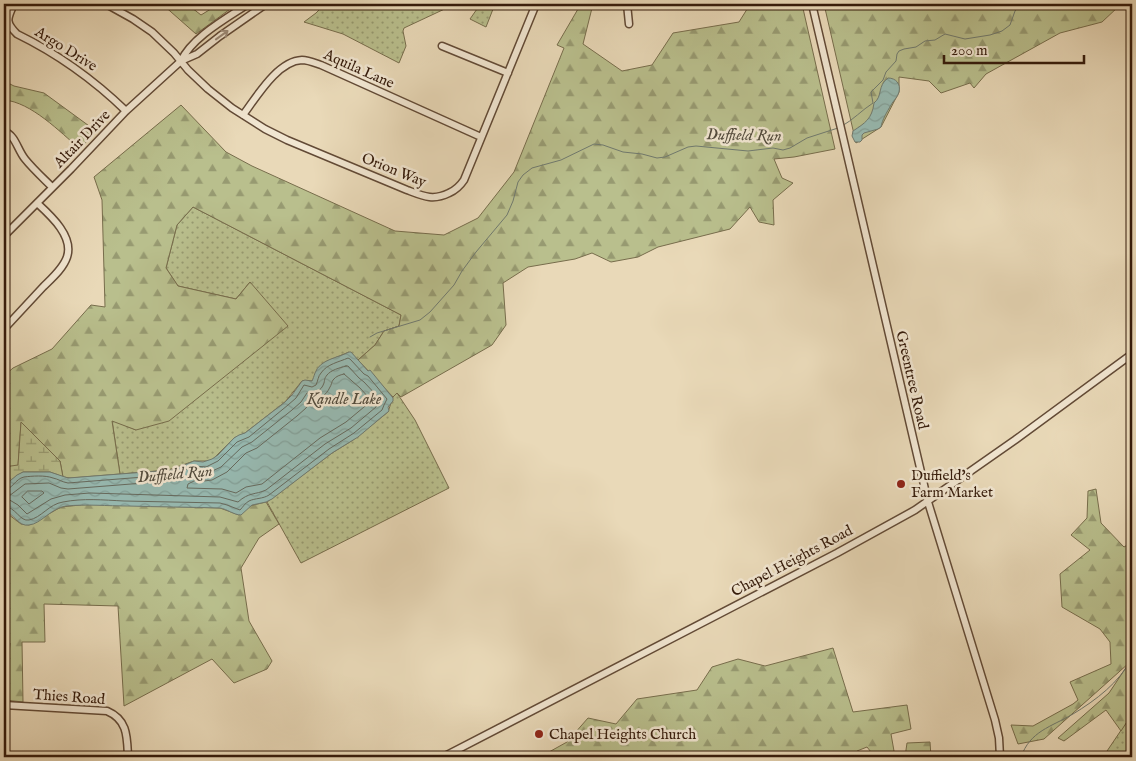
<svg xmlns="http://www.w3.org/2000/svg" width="1136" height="761" viewBox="0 0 1136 761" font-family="'IM FELL English',serif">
<defs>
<pattern id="grass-dots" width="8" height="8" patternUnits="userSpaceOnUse" patternTransform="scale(1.25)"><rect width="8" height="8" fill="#b9bf8d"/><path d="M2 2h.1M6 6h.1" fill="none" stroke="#979a71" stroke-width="1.8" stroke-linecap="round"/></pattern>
<pattern id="forest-firs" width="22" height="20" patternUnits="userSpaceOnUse" patternTransform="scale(1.25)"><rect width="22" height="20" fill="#b9bf8d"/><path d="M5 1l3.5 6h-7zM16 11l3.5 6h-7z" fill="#979a71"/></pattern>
<pattern id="wetland-marsh" width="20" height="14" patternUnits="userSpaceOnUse" patternTransform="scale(1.25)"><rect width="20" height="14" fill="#b9bf8d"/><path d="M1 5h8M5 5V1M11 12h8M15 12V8" fill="none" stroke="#979a71"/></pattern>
<pattern id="water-waves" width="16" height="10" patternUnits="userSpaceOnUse" patternTransform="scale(1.25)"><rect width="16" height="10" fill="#97bab2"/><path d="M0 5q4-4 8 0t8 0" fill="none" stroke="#839f98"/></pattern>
</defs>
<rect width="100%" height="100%" fill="#e9d9b8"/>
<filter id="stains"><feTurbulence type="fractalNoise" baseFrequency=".004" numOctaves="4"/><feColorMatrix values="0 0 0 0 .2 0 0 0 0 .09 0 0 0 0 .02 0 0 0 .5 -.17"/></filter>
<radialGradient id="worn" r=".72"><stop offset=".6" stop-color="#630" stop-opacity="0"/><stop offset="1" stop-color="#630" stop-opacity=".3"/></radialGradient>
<path fill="url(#grass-dots)" stroke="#776d4c" d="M325,4H457L455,8L451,6L404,28L403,31L406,46L399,63L343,34L304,22L316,13Z
M467,4H495L486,27L470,19L477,9Z
M193,207L401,315L399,326L384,331L375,345L358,360L349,352L325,362L312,381H302L285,402L245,433L234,438L211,461H194L168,470L120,474L112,420L136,430L250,282L236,299L178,286L166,268L177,225Z
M397,393L415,420L449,488L301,563L267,502L332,453L353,440L388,412L393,397Z
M1132,714V757H1103Z"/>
<path fill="url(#forest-firs)" stroke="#776d4c" d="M162,4H187L201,15L219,4H237L196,34Z
M593,4L583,44L622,71L652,65L673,33L739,22L749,6V4H802L835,149L794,157L774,159L782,178L793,183L773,200L774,225L759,222L750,207L730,229L658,247L638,257L611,262L592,253L575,259L528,267L503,283L506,325L492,345L401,397L397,393L393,397L358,360L375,345L384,331L399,326L401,315L193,207L177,225L166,268L178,286L236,299L250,282L288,326L169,421L136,430L112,421L120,474L71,478L63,477L60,461L21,423L18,466L4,467V376L13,368L52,349L91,305L105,307L102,200L94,177L181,105L226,152L252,166L395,231L444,235L478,218L514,172L564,48L557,45L578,9Z
M824,4H1132V6L1118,7L1102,22L1060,33L986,74L974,88L970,83L941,93L929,81L899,77V92L881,127L856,143Z
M4,81L14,86L44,93L96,131L80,149C60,132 31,102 4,100Z
M1096,489L1101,523L1124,547L1132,542V714L1121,731L1106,710L1064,741L1058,738L1109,693L1129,663L1044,739L1018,744L1011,725L1033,726L1073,704L1078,700L1070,682L1111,664L1110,642L1100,629L1062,607L1060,574L1090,550L1071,535L1087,518L1088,491Z
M266,502L279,524L259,538L241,568L249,621L272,661L267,669L234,683L212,659L124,706L118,606L44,604L45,642H22L23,702L5,700L10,643L4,645V511L21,524L29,525L61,507L90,504L220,508L239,515L249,506Z
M833,648L853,712L907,705L911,729L891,734L894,751L882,757H875L867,747L857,751L856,757H540L567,742L588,718L616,724L637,699L697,690L712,667L738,659L765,666Z
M930,742L931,757H905L907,743Z"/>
<path fill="url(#wetland-marsh)" stroke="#776d4c" d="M21,422L60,461L63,477L50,472H23L4,485V467L18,465Z"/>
<path fill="url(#water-waves)" stroke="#707a6f" d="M888,78C896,78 901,84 899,92C898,97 893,101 891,105C887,112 882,120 881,127L878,129L864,133L862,135V140L860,142H855L852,136L853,131C865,123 872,119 874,103C883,96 877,86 888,78Z
M349,352H351L368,371L370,370L393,398V401L388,407L389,411L358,437L332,453L272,499L266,502L252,505L241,515C234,515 227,509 220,508C189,507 158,507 128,506C107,506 87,504 66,506C51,508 41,524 29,525C18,527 14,513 4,511V486L17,475L23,472H50L68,478L172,470L194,461L203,462L212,459L218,455L234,438L239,435L245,433L285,402L292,395L302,381L305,380L312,381C313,379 314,376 315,373C320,359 338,358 349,352Z"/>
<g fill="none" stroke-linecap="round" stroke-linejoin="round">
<path stroke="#666a5e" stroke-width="1" d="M346,366H348L359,378L364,382L379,398V400L376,407L351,428L325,444L266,490C255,495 249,492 238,502L220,497L90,493L65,495L51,499L27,514L18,505L8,499L9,496L25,484L49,483L61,488L68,489L169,481L180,479L195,472L208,473L221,467L242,447L252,442L292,410L301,402L307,393C314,393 321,392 324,383C325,379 324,379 327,375C331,370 339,368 346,366Z
M344,374L360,388L370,399V402L346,422L320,438L262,484L246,487L236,493L222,489L187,488L188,484L196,480L204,481L212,480L227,472L246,453L257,448L297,416L306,408L311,401C319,399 326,396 330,387C331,386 332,381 333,380C336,376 340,375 344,374Z
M4,490C13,489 15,479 24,477C32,476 45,475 53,478C58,479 62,482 68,483L169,475L178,473L194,466L206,467L218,461L237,442L249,437L288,405L296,398L304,385L312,387L316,385C318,381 318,376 321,373C327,364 339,362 348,358L350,359L364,374L368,376L387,399L384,405L382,410L354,433L329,449L269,495C263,499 255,498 249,501C245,503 243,507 240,510L227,505L220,503C188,502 156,502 124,501C103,500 83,498 63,502C49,504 41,518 29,520C20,522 16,507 4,506
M28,491H42L44,493L29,504L22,497Z"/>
<path stroke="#707a6f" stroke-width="1" d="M842,126C853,120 862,110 873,103L871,92L883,80L886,72L896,61L897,54L899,51L904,49L916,47L925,41L935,40L945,34L965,39L990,35L1002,31L1010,25L1015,11L1020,4
M370,337L377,333L420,320L430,312L454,285L462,271L476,252L507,215L513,201L518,182L523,175L532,168L561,160L594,144L603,145L623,152L642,154L657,158L665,157L688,147L696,146L748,151L773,148L783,150L790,148L807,138L838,128
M1021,757C1030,731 1051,727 1073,714C1096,700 1119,683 1132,658"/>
<defs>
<path id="minor" d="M14,4C7,19 5,22 17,34C58,54 94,80 126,111
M106,4L133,19L152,32L174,53L188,70L208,89L232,108L265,129L287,140L407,190C423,196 433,201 449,193C456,190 460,186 464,180L536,4
M627,4L629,24
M812,4L928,502L995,720L999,738L1000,757
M442,46L508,73
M181,61L197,54L220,36L266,4
M243,115C256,98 277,61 302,60C308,60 315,63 321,65L481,137
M4,131C16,136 17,149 25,159C33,169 43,178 52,187
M4,236L71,169L126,111L181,61C192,37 227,18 248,4
M4,329C17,315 30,301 43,287C51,279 63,269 67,257C74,236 50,215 37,203
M4,705L107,711C128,720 127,737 128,757
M443,757L837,553L915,510L1015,440L1132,354"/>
</defs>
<use href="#minor" stroke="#624a36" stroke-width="9"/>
<use href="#minor" stroke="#f1e6d1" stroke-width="6"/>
</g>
<defs><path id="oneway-shaft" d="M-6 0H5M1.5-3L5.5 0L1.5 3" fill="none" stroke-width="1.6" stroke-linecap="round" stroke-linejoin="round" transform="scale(1.25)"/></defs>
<use stroke="#9c8b78" href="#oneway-shaft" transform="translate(222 35) rotate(-36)"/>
<g fill="#8f2418" stroke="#f1e6d1" stroke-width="2">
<circle cx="901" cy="484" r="5"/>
<circle cx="539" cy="734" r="5"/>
</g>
<g text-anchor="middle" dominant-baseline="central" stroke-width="5" stroke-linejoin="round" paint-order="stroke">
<g font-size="15" fill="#351b0b" stroke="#f1e6d1">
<text transform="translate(66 49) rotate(32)">Argo Drive</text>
<text transform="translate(359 69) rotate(24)">Aquila Lane</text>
<text transform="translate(82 139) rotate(-46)">Altair Drive</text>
<text transform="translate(394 170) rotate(22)">Orion Way</text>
<text transform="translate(912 380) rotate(77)">Greentree Road</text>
<text transform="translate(792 561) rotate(-28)">Chapel Heights Road</text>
<text transform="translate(69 697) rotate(4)">Thies Road</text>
</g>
<g font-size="15" fill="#351b0b" stroke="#f1e6d1" text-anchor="start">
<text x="911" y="475">Duffield's<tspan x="911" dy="17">Farm Market</tspan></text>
<text x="549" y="734">Chapel Heights Church</text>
</g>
<g font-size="16" font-style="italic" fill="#524b3d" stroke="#f1e6d1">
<text transform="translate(744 136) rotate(1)">Duffield Run</text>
<text x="344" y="400">Kandle Lake</text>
<text transform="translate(175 475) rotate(-5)">Duffield Run</text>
</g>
</g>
<rect width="1136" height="761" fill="none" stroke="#e9d9b8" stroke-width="20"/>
<rect x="5" y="5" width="1126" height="751" fill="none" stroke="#351b0b" stroke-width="2.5"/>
<rect x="10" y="10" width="1116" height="741" fill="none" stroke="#351b0b"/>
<path d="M944 55v8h140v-8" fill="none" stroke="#351b0b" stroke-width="2.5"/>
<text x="951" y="55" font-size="15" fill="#351b0b" stroke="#f1e6d1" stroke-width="4" paint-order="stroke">200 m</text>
<rect width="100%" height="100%" filter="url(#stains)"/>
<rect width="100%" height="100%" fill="url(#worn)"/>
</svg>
